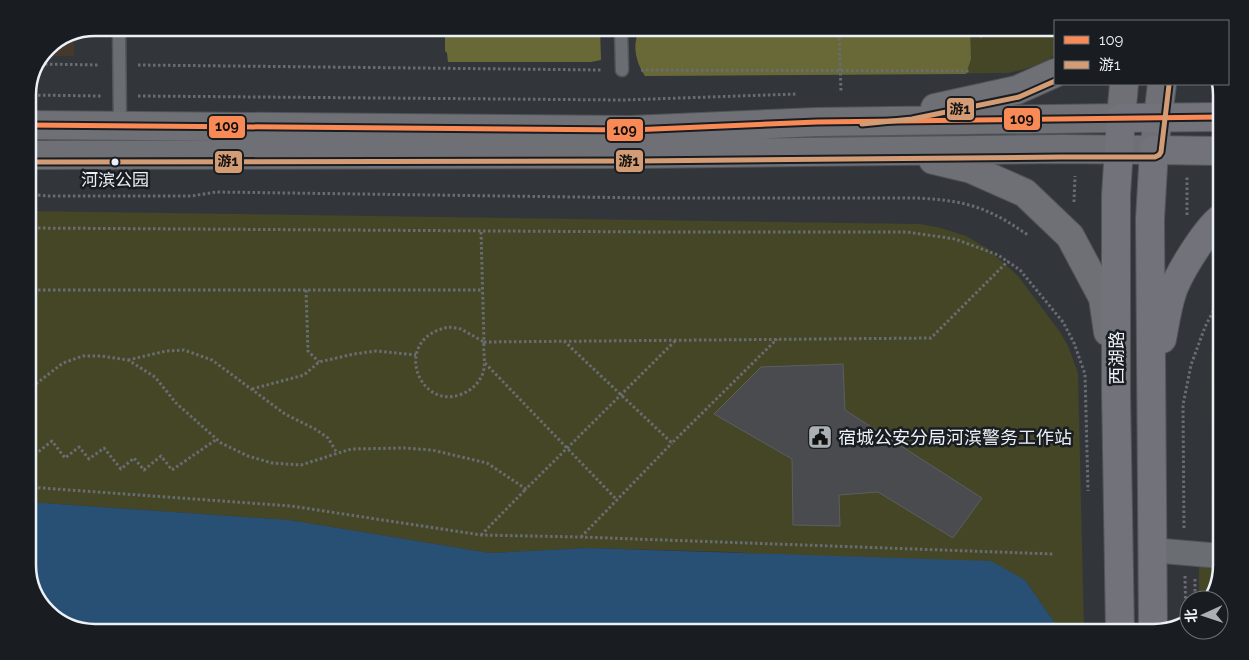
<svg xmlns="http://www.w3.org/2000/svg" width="1249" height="660" viewBox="0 0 1249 660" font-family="Raleway,'Noto Sans SC',sans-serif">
<rect width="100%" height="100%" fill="#32363b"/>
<path fill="#45392e" d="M74,36V56H43L47,47Z"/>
<path fill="#444626" d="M640,28H1055V55C1041,65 1026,69 1009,73L645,76C635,61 632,44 640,28Z
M28,211L920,224L941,228L966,236L988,249L1018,276L1060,332L1068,346L1078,373L1084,632H1061L1025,580L734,552L588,548L490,553L289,520L28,502Z
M1221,327V529H1212L1211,352Z
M1202,561L1221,565L1214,595L1210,600H1199V569Z"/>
<path fill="#686936" d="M445,28H600L601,60L591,62H448L447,53L445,51Z
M640,28H970L971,59L966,74L645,76C635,61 632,44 640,28Z"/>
<path fill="#284f74" d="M28,502L289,520L490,553L588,548L991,561L1025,580L1061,632H95L65,625L39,602L28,570Z"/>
<path fill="#494b4e" stroke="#5d5e63" d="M976,28H987L981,38L973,32Z
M843,364L845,410L982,498L953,538L878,492L839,495L840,526L793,525L792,459L714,414L761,367Z"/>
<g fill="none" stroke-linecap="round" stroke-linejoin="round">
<defs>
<path id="service" d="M119,28L120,125
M621,28L622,70"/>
<path id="minor" d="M1151,550L1221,556"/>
<path id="secondary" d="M935,108L1017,90L1055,73
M28,125L631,130L817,122L1121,118L1124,84
M28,155L636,154L1061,149L1154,150L1162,84
M933,160L971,169L1025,193L1070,236L1103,298L1108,332"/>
<path id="primary" d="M1162,339C1165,324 1167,308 1172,293C1178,274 1206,229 1221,218
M1120,632L1116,391V195L1121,118L1221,117
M1153,632L1150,219L1154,150L1221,151"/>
</defs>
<use href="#service" stroke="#515459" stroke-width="15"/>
<use href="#minor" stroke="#515459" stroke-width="26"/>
<use href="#secondary" stroke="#515459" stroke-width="30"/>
<use href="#primary" stroke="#515459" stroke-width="30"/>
<path stroke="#696d71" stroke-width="3" stroke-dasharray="2.5 2.5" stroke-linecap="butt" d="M839,28L841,93
M40,64L100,65
M138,65L602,70
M641,70L970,71
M28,95L102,96
M138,96L623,100L797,94
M28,194L49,196H192L216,192L648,198H915C942,199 970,202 995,215C1006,220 1017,228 1028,235
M1074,202L1075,176
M1187,215V176
M28,228L656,232H907L955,239L998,255L1020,270L1063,322L1074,343L1085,374L1088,491
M481,232L484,342L931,338L1008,261
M28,290H483
M306,290L308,351L319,362
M449,327L461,329L484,342C483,353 486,363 483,373C479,383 472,390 462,394C419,412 390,338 449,327Z
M564,341L672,443L777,339
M128,360L166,351L184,350L212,360L285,414L315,429L328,438L337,453
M485,363L617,500
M252,389L304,375L319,362L354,354L376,351L416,355
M28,390L63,363L83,356H101L128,360L155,377L176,403L221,443L248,456L272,463L301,465L351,449L404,448L432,450L487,463L526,489L677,339
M28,450L33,456L52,441L65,458L79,447L89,459L104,448L121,469L134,458L144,470L161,456L172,470L217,439
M28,487L291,506L481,535L581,537L1053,554
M1184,528L1183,405L1191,365L1205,327L1221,296
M481,535L526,489
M581,537L672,443
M1185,576L1186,624
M1195,579V600"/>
<use href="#service" stroke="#6a6d71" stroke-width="12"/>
<use href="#minor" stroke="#6a6d71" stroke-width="24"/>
<use href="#secondary" stroke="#6e7076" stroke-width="28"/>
<use href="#primary" stroke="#72727b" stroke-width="28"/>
<defs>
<path id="bus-1" d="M28,125L631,130L817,122L1221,117"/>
<path id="bus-2" d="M862,124L912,119L1019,97L1055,81
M28,162L636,161L1061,157H1155L1159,155L1161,152L1169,85"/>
</defs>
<use href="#bus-1" stroke="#191d21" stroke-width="9"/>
<use href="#bus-2" stroke="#191d21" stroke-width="9"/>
<use href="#bus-1" stroke="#f98a56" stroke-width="5"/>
<use href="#bus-2" stroke="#d39c74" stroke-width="5"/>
</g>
<defs>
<symbol id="civic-square" viewBox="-11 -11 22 22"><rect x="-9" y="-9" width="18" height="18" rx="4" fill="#abb0b5" stroke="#191d21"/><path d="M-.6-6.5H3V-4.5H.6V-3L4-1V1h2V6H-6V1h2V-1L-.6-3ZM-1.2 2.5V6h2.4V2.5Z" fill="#111"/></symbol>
</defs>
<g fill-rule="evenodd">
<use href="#civic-square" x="806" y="423" width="28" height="28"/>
</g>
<circle fill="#ecf1f7" stroke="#191d21" stroke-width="2" cx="115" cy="162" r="4.5"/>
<g text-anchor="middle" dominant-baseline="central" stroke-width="5" stroke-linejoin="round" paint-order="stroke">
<g font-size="17" fill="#ecf1f7" stroke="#191d21">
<text x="115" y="180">河滨公园</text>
</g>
<g font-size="18" fill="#ecf1f7" stroke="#191d21">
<text transform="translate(1116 358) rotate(-90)">西湖路</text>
</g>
<g font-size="18" fill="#ecf1f7" stroke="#191d21" text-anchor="start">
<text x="838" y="437">宿城公安分局河滨警务工作站</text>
</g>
</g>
<path d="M0 0H1249V660H0ZM95 36H1154A59 59 0 0 1 1213 95V565A59 59 0 0 1 1154 624H95A59 59 0 0 1 36 565V95A59 59 0 0 1 95 36Z" fill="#191d21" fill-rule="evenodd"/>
<path fill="none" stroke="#ecf1f7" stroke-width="2.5" d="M95 36H1154A59 59 0 0 1 1213 95V565A59 59 0 0 1 1154 624H95A59 59 0 0 1 36 565V95A59 59 0 0 1 95 36Z"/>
<g stroke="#191d21" stroke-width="2">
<rect x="946" y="97" width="29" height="24" rx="5" fill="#d39c74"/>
<rect x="1003" y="107" width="38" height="24" rx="5" fill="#f98a56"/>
<rect x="208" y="115" width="38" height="24" rx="5" fill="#f98a56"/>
<rect x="606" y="118" width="38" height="24" rx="5" fill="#f98a56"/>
<rect x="615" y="149" width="29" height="24" rx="5" fill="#d39c74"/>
<rect x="214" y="150" width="29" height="24" rx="5" fill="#d39c74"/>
</g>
<g font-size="14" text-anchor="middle" font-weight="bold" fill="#111">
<text x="960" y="114">游1</text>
<text x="1022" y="124">109</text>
<text x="227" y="131">109</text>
<text x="625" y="135">109</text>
<text x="629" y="166">游1</text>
<text x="228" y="166">游1</text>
</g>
<rect x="1054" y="20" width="175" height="65" fill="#191d21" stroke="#6d7277"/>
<rect x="1064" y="36" width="25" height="8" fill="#f98a56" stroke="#6d7277"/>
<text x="1099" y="45" font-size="15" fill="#ecf1f7">109</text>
<rect x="1064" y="61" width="25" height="8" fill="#d39c74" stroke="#6d7277"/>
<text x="1099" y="70" font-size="15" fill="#ecf1f7">游1</text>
<g transform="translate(1204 615) rotate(267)"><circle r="24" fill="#191d21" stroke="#6d7277"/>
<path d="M0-4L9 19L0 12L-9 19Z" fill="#abb0b5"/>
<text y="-8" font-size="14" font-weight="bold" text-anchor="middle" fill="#ecf1f7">北</text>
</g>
</svg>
